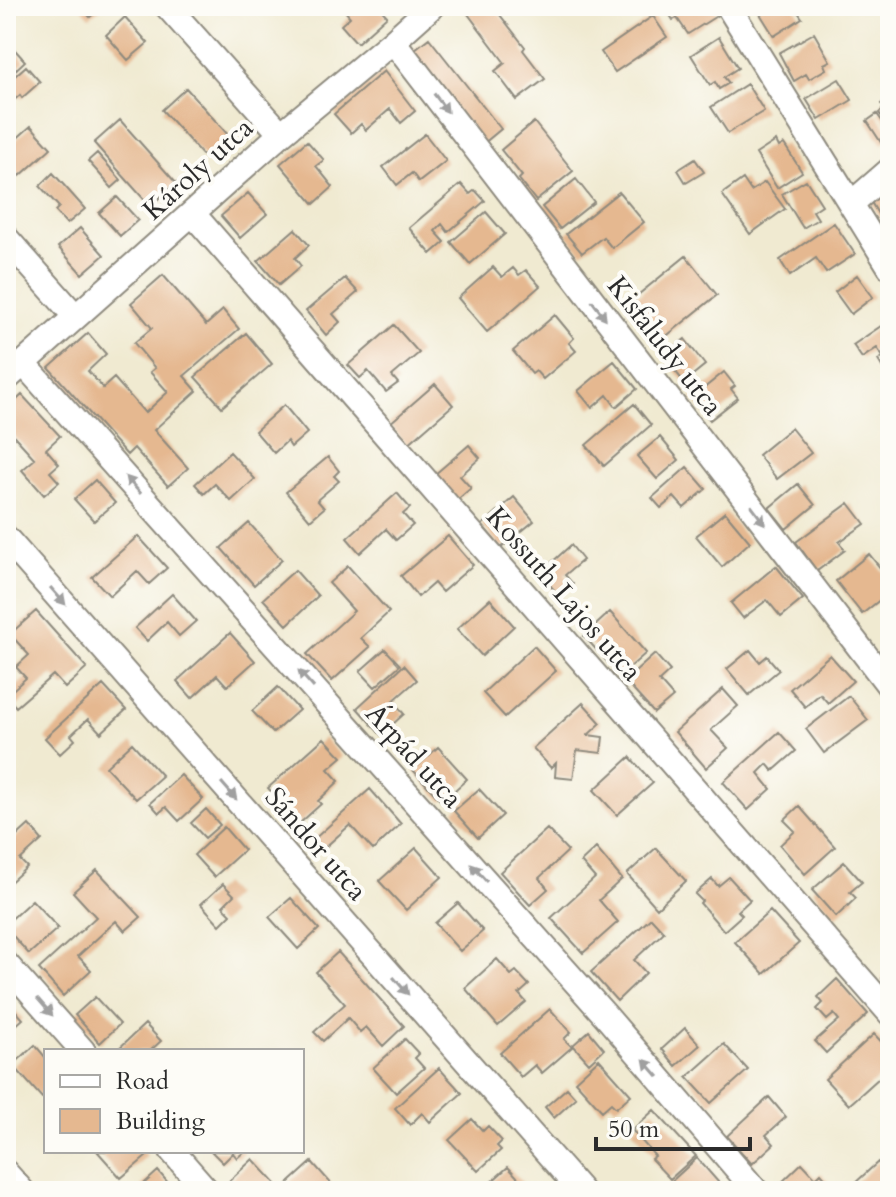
<svg xmlns="http://www.w3.org/2000/svg" width="896" height="1197" viewBox="0 0 896 1197" font-family="Cardo,serif">
<rect width="100%" height="100%" fill="#fdfcf7"/>
<filter id="ink" filterUnits="userSpaceOnUse"><feTurbulence type="fractalNoise" baseFrequency=".0125" numOctaves="2"/><feDisplacementMap in="SourceGraphic" scale="16" xChannelSelector="R" yChannelSelector="G"/><feConvolveMatrix kernelMatrix="1 2 1 2 8 2 1 2 1" color-interpolation-filters="sRGB"/></filter>
<filter id="wash" filterUnits="userSpaceOnUse"><feTurbulence type="fractalNoise" baseFrequency=".006" numOctaves="4" result="noise"/><feDisplacementMap in="SourceGraphic" scale="32" xChannelSelector="R" yChannelSelector="G"/><feGaussianBlur stdDeviation="1.8" result="paint"/><feColorMatrix in="noise" values="0 0 0 0 0 0 0 0 0 0 0 0 0 0 0 0 0 1.4 0 .05"/><feComposite in="paint" operator="in"/></filter>
<g filter="url(#wash)">
<rect width="100%" height="100%" fill="#f0ead1"/>
<g id="blocks">
<path fill="#e5b890" d="M80,6H103L90,17Z
M341,6H378L387,16L357,43L341,25L350,17Z
M462,6H493L525,47L523,50L545,79L517,100L495,71L505,63Z
M672,6H713L718,15L688,34L677,18L673,20L666,9Z
M763,6H794L802,18L774,36L757,9Z
M653,16L667,37L615,72L601,52Z
M125,17L148,43L128,60L106,35Z
M814,33L830,61L824,64L826,69L809,79L806,74L794,81L779,53Z
M719,37L738,68L724,77L729,83L719,89L715,82L710,85L691,55Z
M429,38L501,129L483,144L410,53Z
M6,40L25,61L6,79Z
M26,66L40,82L22,98L20,95L6,107V84Z
M384,71L415,111L401,123L390,109L366,130L361,124L351,133L334,114Z
M839,79L852,100L819,120L806,99Z
M747,84L764,111L728,133L711,107Z
M186,88L229,136L205,158L162,110Z
M890,96V126L879,113L884,108L881,104Z
M877,114L890,132V138L882,144L867,121Z
M120,120L176,183L150,206L94,143Z
M534,122L573,171L536,201L519,179L522,176L501,150Z
M31,126L51,148L20,176L15,171L6,179V148Z
M425,134L446,161L419,182L412,173L397,185L383,167Z
M307,141L324,160L316,166L333,187L314,204L280,164Z
M776,141L779,147L784,144L802,172L777,188L756,154Z
M97,153L121,180L112,188L88,161Z
M695,159L704,172L686,183L678,170Z
M53,173L85,209L67,224L55,211L59,207L40,186Z
M576,179L594,202L560,229L542,207Z
M743,179L751,191L765,182L785,209L750,234L722,194Z
M806,180L822,205L813,211L818,219L803,228L782,194Z
M461,184L470,194L475,190L485,201L448,232L442,224L435,231L445,242L431,254L409,228Z
M890,190V234L871,202Z
M619,192L644,222L612,248L603,237L582,253L566,234Z
M248,193L267,214L240,238L221,216Z
M117,197L138,220L120,236L99,213Z
M486,212L505,234L470,264L451,242Z
M834,223L855,254L826,273L816,258L790,276L780,260Z
M80,228L104,255L82,274L58,247Z
M295,229L309,245L295,258L301,266L279,285L258,261Z
M686,256L717,295L664,338L633,299Z
M493,267L502,277L513,268L519,275L526,270L540,286L487,332L458,298Z
M163,275L206,325L223,310L239,329L184,376L197,391L154,430L188,468L168,486L134,448L127,455L49,368L88,333L106,354L88,371L103,388L114,378L145,413L168,392L150,372L155,368L134,343L152,328L131,303Z
M857,275L873,297L851,314L835,292Z
M345,278L358,292L333,314L340,322L326,335L306,311Z
M6,295L15,304L6,312Z
M555,315L574,338L569,343L576,351L543,379L536,371L532,374L513,351Z
M890,320V373L887,375L878,360L883,357L877,348L862,358L853,345Z
M394,325L419,353L392,376L398,383L386,392L368,371L360,378L348,365Z
M246,333L272,364L222,407L195,377Z
M685,339L705,365L684,382L663,356Z
M614,361L637,389L616,407L607,395L592,408L578,391Z
M724,372L735,386L731,389L738,398L710,420L692,398Z
M435,384L453,405L407,445L389,424Z
M22,395L60,436L46,449L59,464L50,472L59,482L44,495L22,470L35,459L6,427V410Z
M634,404L651,425L604,466L586,445Z
M284,405L307,433L291,447L287,441L274,453L255,431Z
M791,428L811,453L777,479L758,455Z
M660,437L679,460L657,479L637,456Z
M469,445L480,458L460,476L471,488L456,501L434,475Z
M230,452L255,479L231,501L215,484L204,494L195,484Z
M328,457L339,471L334,476L339,481L317,500L324,508L310,520L286,492Z
M687,467L706,489L684,508L674,497L661,508L652,498Z
M95,480L115,503L94,521L74,499Z
M798,484L815,505L786,529L769,508Z
M397,493L410,508L403,514L413,525L396,540L386,529L360,553L347,538Z
M514,497L534,521L501,548L482,525Z
M849,503L865,524L839,542L845,550L817,571L796,542Z
M725,512L750,542L722,567L696,536Z
M249,523L282,560L254,585L221,548Z
M138,536L167,568L149,584L137,571L110,596L92,577Z
M448,536L473,565L442,592L434,583L418,597L401,576Z
M571,545L583,560L565,575L573,584L559,596L540,573Z
M869,554L890,580V599L886,595L862,614L836,581Z
M348,566L389,612L361,638L370,647L332,681L307,654L354,611L329,583Z
M776,566L803,599L781,617L767,600L743,618L731,603Z
M295,570L318,596L287,625L263,599Z
M172,594L196,621L179,636L167,622L147,641L135,628Z
M490,599L514,626L482,656L457,629Z
M36,611L87,668L65,688L53,675L16,707L6,696L26,678L16,667L29,655L10,634Z
M610,612L646,653L620,676L584,636Z
M230,633L255,661L227,686L217,675L192,698L177,681Z
M534,646L556,671L505,717L483,693Z
M385,649L400,665L375,687L360,671Z
M750,650L760,662L767,656L779,670L749,695L727,669Z
M655,654L670,671L659,681L673,697L654,713L625,681Z
M830,655L853,681L828,703L820,694L805,707L790,689Z
M404,665L417,680L393,701L404,714L381,735L357,708Z
M103,685L126,710L101,733L88,719L71,735L75,740L60,754L45,738Z
M278,687L299,710L273,733L252,711Z
M723,689L738,706L711,730L728,748L706,768L675,732Z
M849,696L868,720L824,753L806,729Z
M583,703L601,723L588,735L603,737L601,753L577,750L573,779L555,777L556,763L551,768L533,748Z
M779,732L796,751L773,771L767,764L758,773L771,789L748,810L723,782Z
M324,738L342,757L328,769L339,781L318,801L321,804L300,823L268,788Z
M132,743L162,776L136,799L106,767Z
M438,747L467,779L442,802L413,770Z
M630,757L653,783L617,815L594,790Z
M181,775L203,799L179,821L166,807L159,813L150,803Z
M370,789L401,824L373,850L350,825L322,850L313,840Z
M479,789L503,815L478,838L454,811Z
M799,806L835,847L805,874L780,845L795,831L784,820Z
M206,809L220,825L205,838L191,823Z
M29,825L42,840L20,860L27,867L6,886V846Z
M224,827L244,850L214,877L194,855Z
M547,829L568,851L539,878L548,889L530,905L500,872Z
M416,848L442,877L406,910L379,881Z
M596,848L622,879L599,900L618,922L583,953L551,918L595,878L581,862Z
M656,848L686,881L657,908L627,874Z
M844,862L862,882L850,892L856,898L836,917L812,890Z
M97,870L141,917L125,931L116,921L78,956L91,970L63,996L39,969L96,917L73,892Z
M729,877L750,900L738,911L742,915L724,931L700,903L702,901L695,894L712,879L718,886Z
M223,884L234,895L223,906L231,914L220,925L201,904Z
M291,898L319,929L298,949L269,917Z
M32,900L58,928L29,954L6,928V924Z
M458,903L483,931L460,951L435,923Z
M770,911L799,943L764,974L735,942Z
M651,918L664,932L634,960L646,973L617,1001L591,972Z
M338,952L404,1026L383,1046L366,1027L360,1032L348,1018L323,1041L314,1032L345,1004L316,972Z
M497,959L511,975L516,971L529,985L519,994L526,1002L498,1026L465,988Z
M890,971V987L882,978Z
M837,979L868,1014L826,1053L815,1041L839,1020L834,1014L827,1020L817,1009L823,1003L818,997Z
M95,997L120,1024L100,1043L75,1015Z
M6,1000L23,1019L6,1034Z
M550,1009L571,1032L564,1039L572,1047L542,1073L535,1065L521,1077L500,1053Z
M145,1024L161,1041L150,1051H116Z
M685,1028L700,1045L676,1066L662,1049Z
M589,1031L604,1049L589,1063L573,1045Z
M874,1034L890,1051V1068L849,1105L825,1079Z
M405,1039L419,1054L415,1058L424,1068L396,1093L373,1068Z
M724,1044L748,1070L711,1103L687,1077Z
M35,1045L46,1058V1095L42,1098L13,1065Z
M599,1059L631,1095L616,1108L611,1103L602,1111L575,1081Z
M439,1068L462,1093L430,1122L422,1113L410,1125L395,1108Z
M567,1088L576,1098L554,1118L545,1107Z
M769,1097L786,1117L766,1135L774,1144L752,1164L727,1136Z
M654,1110L696,1156L670,1179L651,1159L655,1156L632,1130Z
M472,1119L483,1131L488,1126L502,1141L497,1146L501,1150L478,1171L449,1140Z
M97,1151H142L147,1156L121,1178Z
M211,1151H245L237,1158L233,1153L223,1163Z
M697,1158L726,1191H661Z
M253,1159L277,1185L271,1191H234L227,1183Z
M312,1162L335,1188L332,1191H280Z
M878,1162L890,1176V1179L877,1191H861L854,1184Z
M802,1163L816,1178L821,1173L837,1191H788L781,1183Z
M508,1167L530,1191H481Z
M158,1171L175,1191H136Z"/>
</g>
</g>
<g filter="url(#ink)">
<use href="#blocks" fill-opacity="0" stroke="#8e8a7e" stroke-width="2"/>
<g fill="none" stroke-linecap="round" stroke-linejoin="round">
<defs>
<path id="minor" d="M167,6L281,134
M728,6L890,267
M393,41L890,687
M851,204L890,170
M193,214L890,1013
M6,238L75,316
M24,364L605,1015L756,1191
M6,379L281,134L393,41L432,6
M6,538L581,1191
M6,964L83,1051
M172,1151L207,1191
M6,1173L22,1191"/>
</defs>
<use href="#minor" stroke="#8e8a7e" stroke-width="28"/>
<use href="#minor" stroke="#fff" stroke-width="24"/>
</g>
<defs><path id="oneway-solid" d="M-6-.8H1V-3.2L6.5 0L1 3.2V.8H-6Z" transform="scale(2)"/></defs>
<g fill="#a0a0a0">
<use href="#oneway-solid" transform="translate(441 103) rotate(53)"/>
<use href="#oneway-solid" transform="translate(599 310) rotate(53)"/>
<use href="#oneway-solid" transform="translate(133 485) rotate(-132)"/>
<use href="#oneway-solid" transform="translate(758 515) rotate(53)"/>
<use href="#oneway-solid" transform="translate(58 596) rotate(49)"/>
<use href="#oneway-solid" transform="translate(306 679) rotate(-132)"/>
<use href="#oneway-solid" transform="translate(229 791) rotate(49)"/>
<use href="#oneway-solid" transform="translate(479 873) rotate(-132)"/>
<use href="#oneway-solid" transform="translate(401 986) rotate(49)"/>
<use href="#oneway-solid" transform="translate(45 1007) rotate(49)"/>
<use href="#oneway-solid" transform="translate(651 1068) rotate(-131)"/>
</g>
</g>
<g text-anchor="middle" dominant-baseline="central" stroke-width="8" stroke-linejoin="round" paint-order="stroke">
<g font-size="28" fill="#2b2b2b" stroke="#fdfcf7">
<text transform="translate(198 169) rotate(-42)">Károly utca</text>
<text transform="translate(665 346) rotate(52)">Kisfaludy utca</text>
<text transform="translate(564 594) rotate(49)">Kossuth Lajos utca</text>
<text transform="translate(414 756) rotate(48)">Árpád utca</text>
<text transform="translate(316 844) rotate(49)">Sándor utca</text>
</g>
</g>
<rect width="896" height="1197" fill="none" stroke="#fdfcf7" stroke-width="32"/>
<rect x="44" y="1049" width="260" height="104" fill="#fdfcf7" stroke="#a9a8a5" stroke-width="2"/>
<rect x="60" y="1075" width="40" height="12" fill="#ffffff" stroke="#a9a8a5" stroke-width="2"/>
<text x="116" y="1089" font-size="24" fill="#2b2b2b">Road</text>
<rect x="60" y="1109" width="40" height="24" fill="#e5b890" stroke="#a9a8a5" stroke-width="2"/>
<text x="116" y="1129" font-size="24" fill="#2b2b2b">Building</text>
<path d="M596 1137v12h154v-12" fill="none" stroke="#2b2b2b" stroke-width="4"/>
<text x="608" y="1137" font-size="24" fill="#2b2b2b" stroke="#fdfcf7" stroke-width="6" paint-order="stroke">50 m</text>
</svg>
